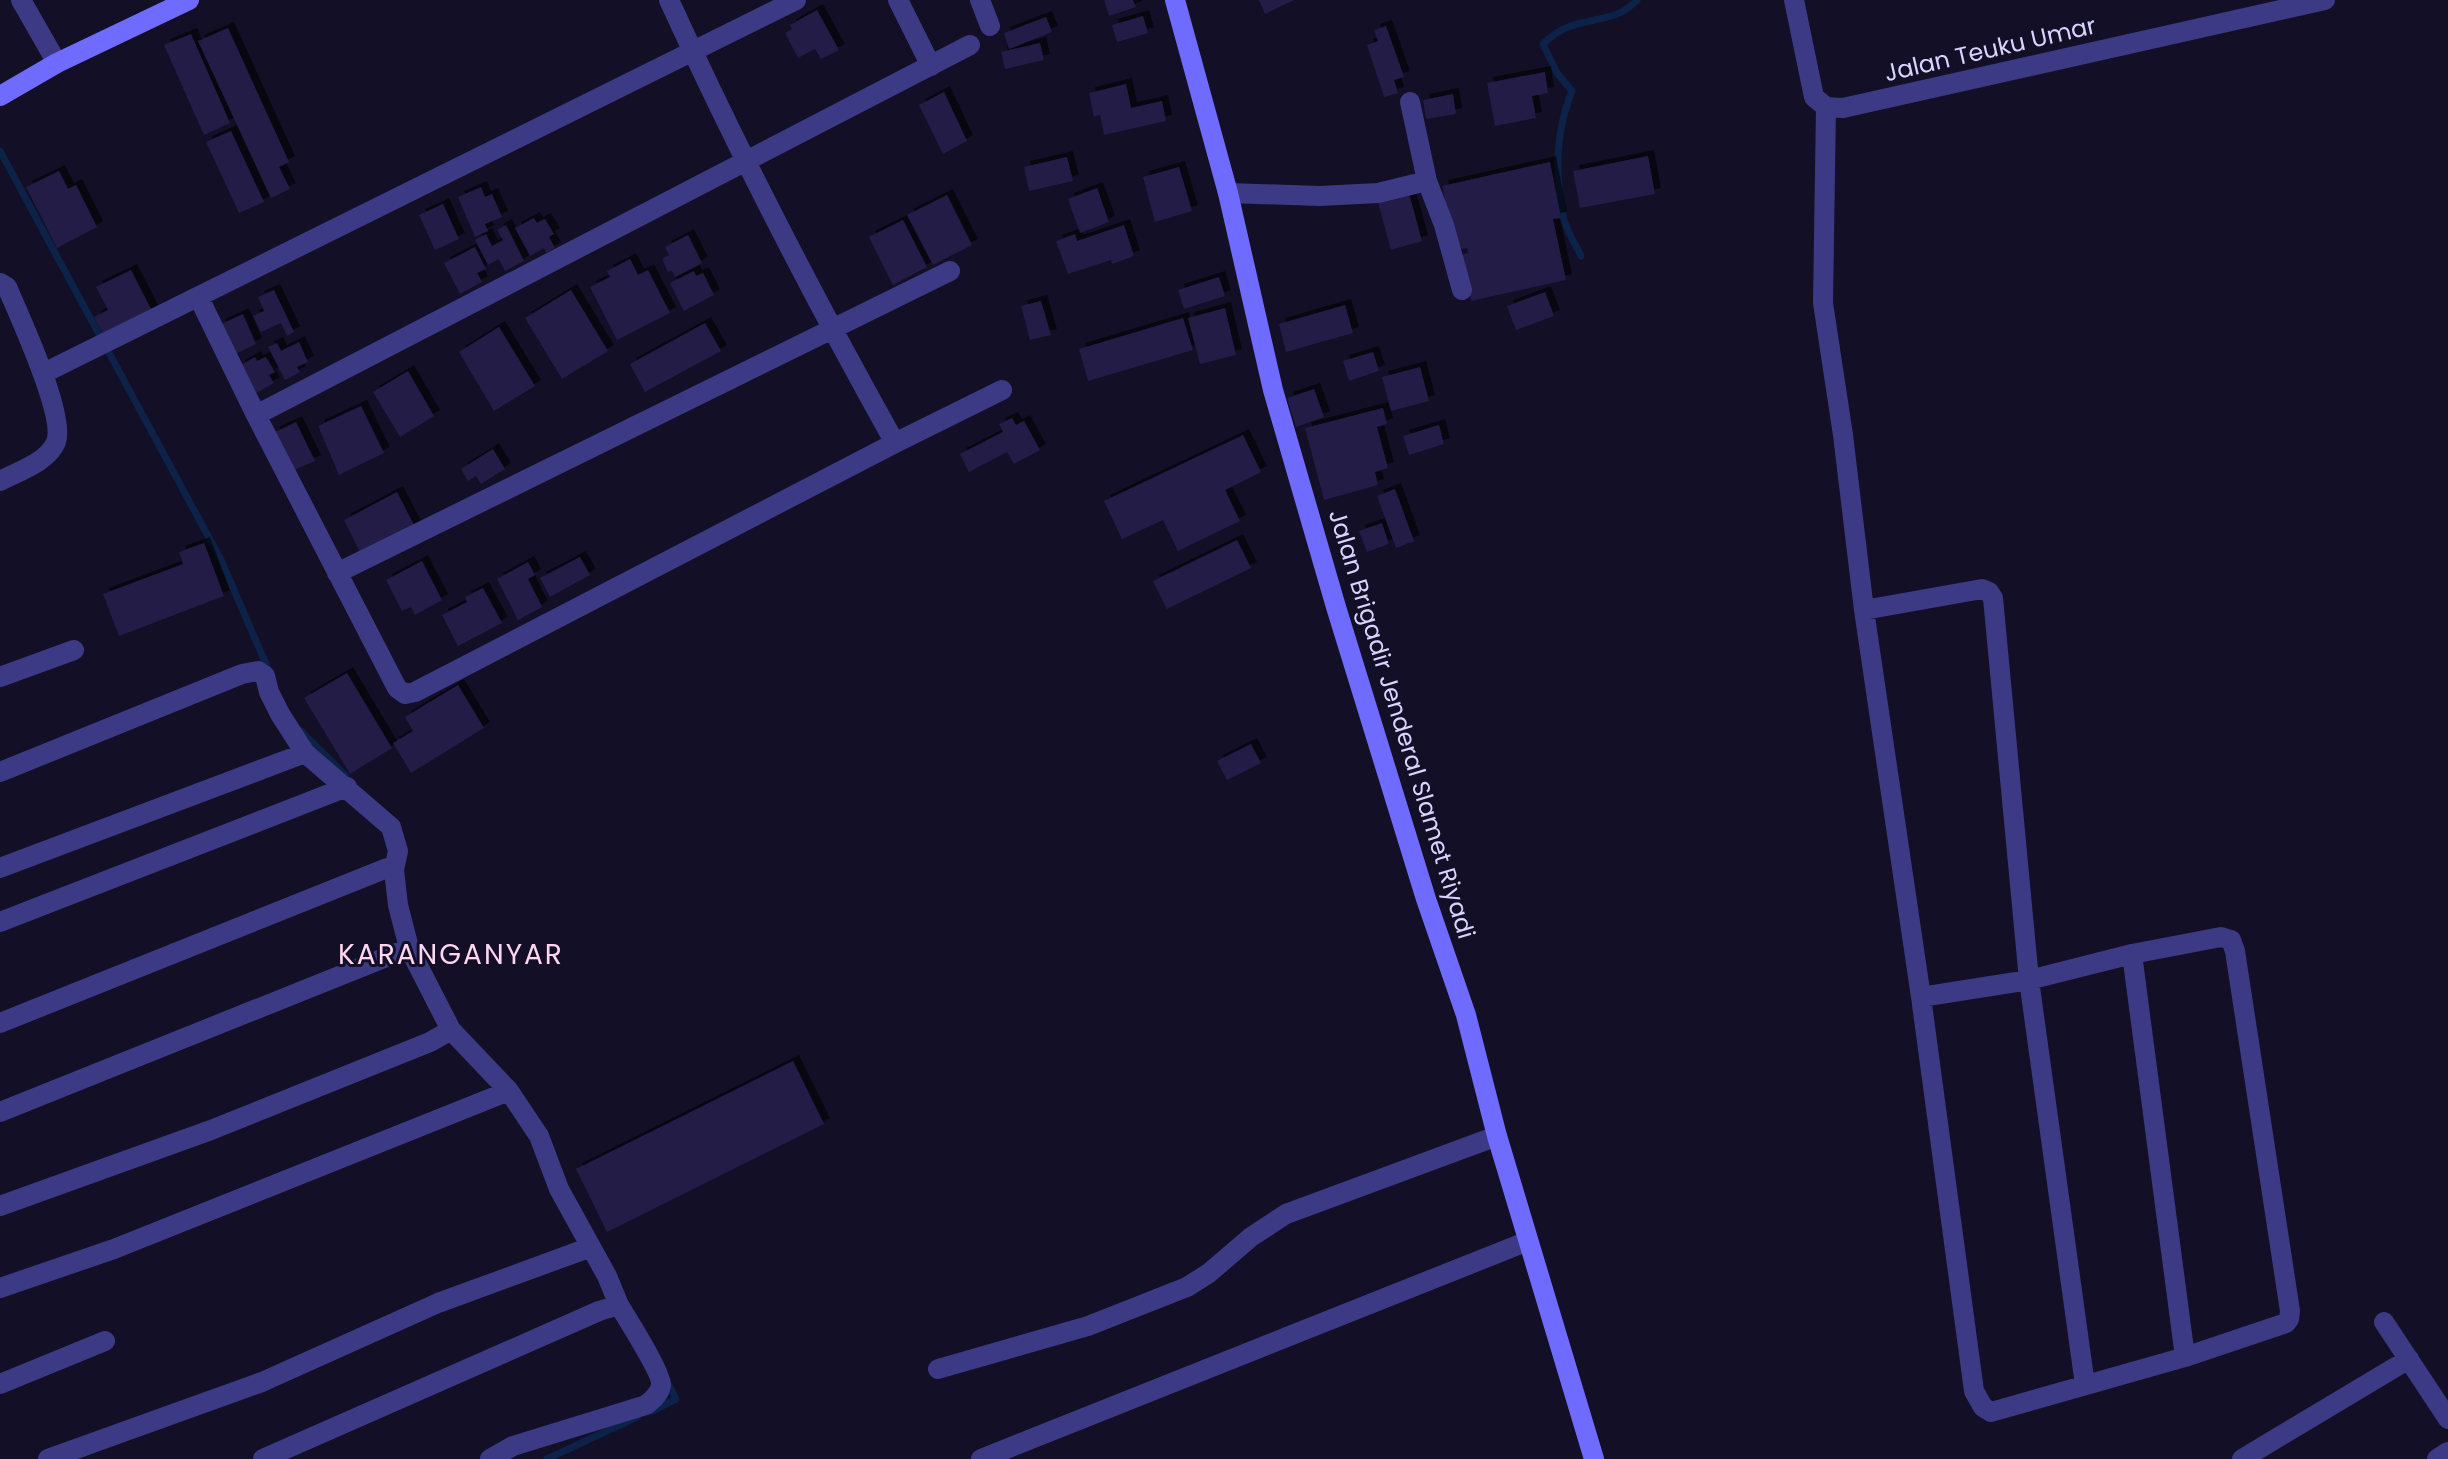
<svg xmlns="http://www.w3.org/2000/svg" width="2448" height="1459" viewBox="0 0 2448 1459" font-family="Poppins,sans-serif">
<defs>
<filter id="shadow"><feDropShadow dx="6" dy="-6" stdDeviation="0" flood-color="#0009"/></filter>
</defs>
<rect width="100%" height="100%" fill="#130f26"/>
<g fill="none" stroke-linecap="round" stroke-linejoin="round">
<path stroke="#0c2248" stroke-width="7" d="M0,151L221,560L269,671
M1581,256C1575,243 1565,229 1563,215C1555,174 1556,130 1572,91L1557,73L1543,44C1575,11 1611,29 1637,0
M301,731L346,776
M652,1411L676,1399L667,1381
M547,1459L637,1417"/>
</g>
<path fill="#241b47" filter="url(#shadow)" d="M1104,0H1133L1136,7L1109,16Z
M1259,0H1294L1265,14Z
M817,10L839,50L821,59L815,49L798,58L785,33L792,29L790,25Z
M1143,16L1148,33L1117,42L1112,25Z
M1046,17L1052,32L1009,49L1004,33Z
M1386,26L1404,77L1394,80L1398,93L1384,97L1367,45L1378,41L1374,30Z
M228,28L289,162L279,167L290,189L271,198L198,41Z
M191,34L230,123L204,135L164,45Z
M1040,43L1044,60L1005,69L1001,52Z
M1545,72L1548,93L1532,96L1536,118L1495,126L1487,83Z
M1126,84L1131,108L1162,101L1166,121L1104,135L1100,115L1094,117L1089,93Z
M944,92L967,141L943,154L919,105Z
M1453,94L1456,114L1426,119L1423,100Z
M231,131L264,202L239,213L206,142Z
M1648,156L1655,194L1580,208L1573,171Z
M1067,157L1073,181L1029,191L1024,167Z
M1550,162L1561,218L1553,219L1566,280L1471,301L1461,255L1468,253L1467,248L1456,250L1442,186Z
M1179,167L1192,211L1155,222L1143,177Z
M59,171L68,189L76,185L97,227L57,248L26,187Z
M481,187L485,197L492,194L502,217L485,224L488,231L475,237L458,197Z
M1097,188L1109,222L1080,233L1068,199Z
M1408,190L1422,241L1391,250L1377,199Z
M947,195L972,245L933,265L907,215Z
M443,204L459,239L435,250L419,215Z
M534,218L537,223L545,219L554,234L549,237L555,248L546,253L544,248L530,256L515,228Z
M903,220L927,267L893,285L869,237Z
M506,225L524,261L505,271L499,259L488,265L475,240L486,234L492,246L503,240L497,230Z
M1124,225L1134,256L1112,264L1111,260L1068,274L1056,241L1075,234L1077,241Z
M688,235L702,263L675,277L672,271L668,272L662,259L669,255L665,247Z
M475,247L486,269L477,273L482,282L460,294L444,263Z
M630,259L638,275L648,270L670,313L617,340L590,287L610,277L607,271Z
M131,270L152,311L104,336L94,317L108,310L96,287Z
M694,271L696,276L703,273L714,295L684,311L670,283Z
M1219,277L1225,296L1184,309L1178,290Z
M274,290L294,332L287,336L281,323L261,332L253,316L264,311L258,297Z
M571,290L608,351L562,379L525,318Z
M1545,292L1554,316L1516,330L1507,306Z
M1041,301L1051,335L1030,340L1021,306Z
M1345,305L1353,333L1286,352L1279,324Z
M1225,308L1236,355L1200,364L1188,318Z
M243,314L256,344L233,355L219,325Z
M1183,318L1193,350L1088,381L1079,349Z
M705,323L721,351L645,392L630,364Z
M499,327L535,386L494,411L459,352Z
M299,342L308,362L297,367L300,372L285,380L268,347L277,343L281,351Z
M1373,352L1379,371L1349,381L1343,361Z
M255,357L257,361L266,357L275,372L269,375L274,383L255,394L239,366Z
M1420,367L1429,401L1391,411L1382,377Z
M408,371L434,416L400,437L373,392Z
M1314,389L1324,417L1296,427L1287,398Z
M361,406L384,453L339,475L318,426Z
M1383,408L1387,424L1377,427L1388,468L1375,472L1378,485L1324,500L1305,428Z
M1012,418L1016,425L1024,421L1040,450L1014,464L1007,452L969,472L960,454L1003,432L999,424Z
M296,422L315,461L292,471L273,433Z
M1439,425L1444,444L1409,455L1403,436Z
M1243,435L1261,472L1225,490L1240,521L1178,551L1163,520L1122,539L1104,501Z
M493,449L505,469L481,484L476,476L468,481L461,469Z
M1395,489L1414,541L1396,548L1377,496Z
M397,492L415,527L361,554L344,520Z
M1382,523L1389,544L1367,552L1359,531Z
M1237,540L1251,568L1167,609L1153,581Z
M204,543L224,596L119,636L103,594L183,564L179,552Z
M580,557L590,575L550,597L540,578Z
M422,561L442,600L415,615L411,607L402,611L386,580Z
M528,562L535,575L528,579L542,607L518,620L497,579Z
M483,588L502,623L458,646L442,615L467,602L465,597Z
M347,673L392,748L350,774L304,698Z
M458,685L484,728L411,773L393,743L413,731L405,717Z
M1251,744L1261,763L1227,780L1217,761Z
M793,1061L824,1124L607,1232L576,1169Z"/>
<g fill="none" stroke-linecap="round" stroke-linejoin="round">
<path stroke="#3d3a85" stroke-width="20" d="M21,0L57,63
M669,0C738,151 814,298 895,443
M898,0L931,66
M980,0L990,26
M1794,0L1814,97L1826,107L1843,108L2325,0
M1410,102L1427,181L1444,225L1462,290
M1826,107L1823,303L1843,435L1864,610
M1228,193L1320,196L1378,193L1427,181
M0,283L7,287C19,315 66,416 56,442C48,462 17,472 0,481
M199,298L256,415L397,688L405,694L415,692L895,443L1002,390
M44,373L796,0
M256,415L970,45
M337,573L950,271
M0,677L74,650
M0,772L242,674L258,671L265,676L269,692L280,714L305,753L391,827L398,851L394,870L398,905L409,948L451,1030L509,1091L114,1249L0,1288
M0,868L305,753
M0,922L347,787
M2132,954L2185,1357
M1921,997L2029,980L2132,954L2221,937L2231,940L2235,951L2290,1311L2289,1319L2286,1323L2185,1357L1991,1412L1983,1407L1974,1391L1921,997L1864,610L1982,589L1989,592L1993,598L2029,980L2085,1385
M0,1023L387,868L394,870
M0,1112L409,948
M0,1206L211,1130L430,1042L451,1030
M2384,1322L2448,1419
M938,1369L1088,1326L1187,1287L1209,1273L1251,1237L1286,1214L1497,1136
M0,1384L105,1341
M48,1459L262,1382L438,1303L591,1247
M263,1459L599,1311L619,1305L607,1276L559,1189L539,1136L509,1091
M490,1459L513,1446L646,1405C653,1399 660,1394 661,1385C662,1374 627,1318 619,1305
M981,1459L1528,1241
M2242,1459L2409,1359
M2437,1459L2448,1452"/>
<path stroke="#6f6bff" stroke-width="20" d="M1175,0L1228,193L1273,390L1336,607L1426,899L1466,1015L1497,1136L1594,1459
M0,96L57,63L189,0"/>
</g>
<g text-anchor="middle" dominant-baseline="central" stroke-width="6" stroke-linejoin="round" paint-order="stroke">
<g font-size="24" fill="#d9d4ff" stroke="#130f26">
<text transform="translate(1990 49) rotate(-13)">Jalan Teuku Umar</text>
<text transform="translate(1402 724) rotate(73)">Jalan Brigadir Jenderal Slamet Riyadi</text>
</g>
<g font-size="28" letter-spacing="2" fill="#ffd6f0" stroke="#130f26">
<text x="451" y="954">KARANGANYAR</text>
</g>
</g>
</svg>
